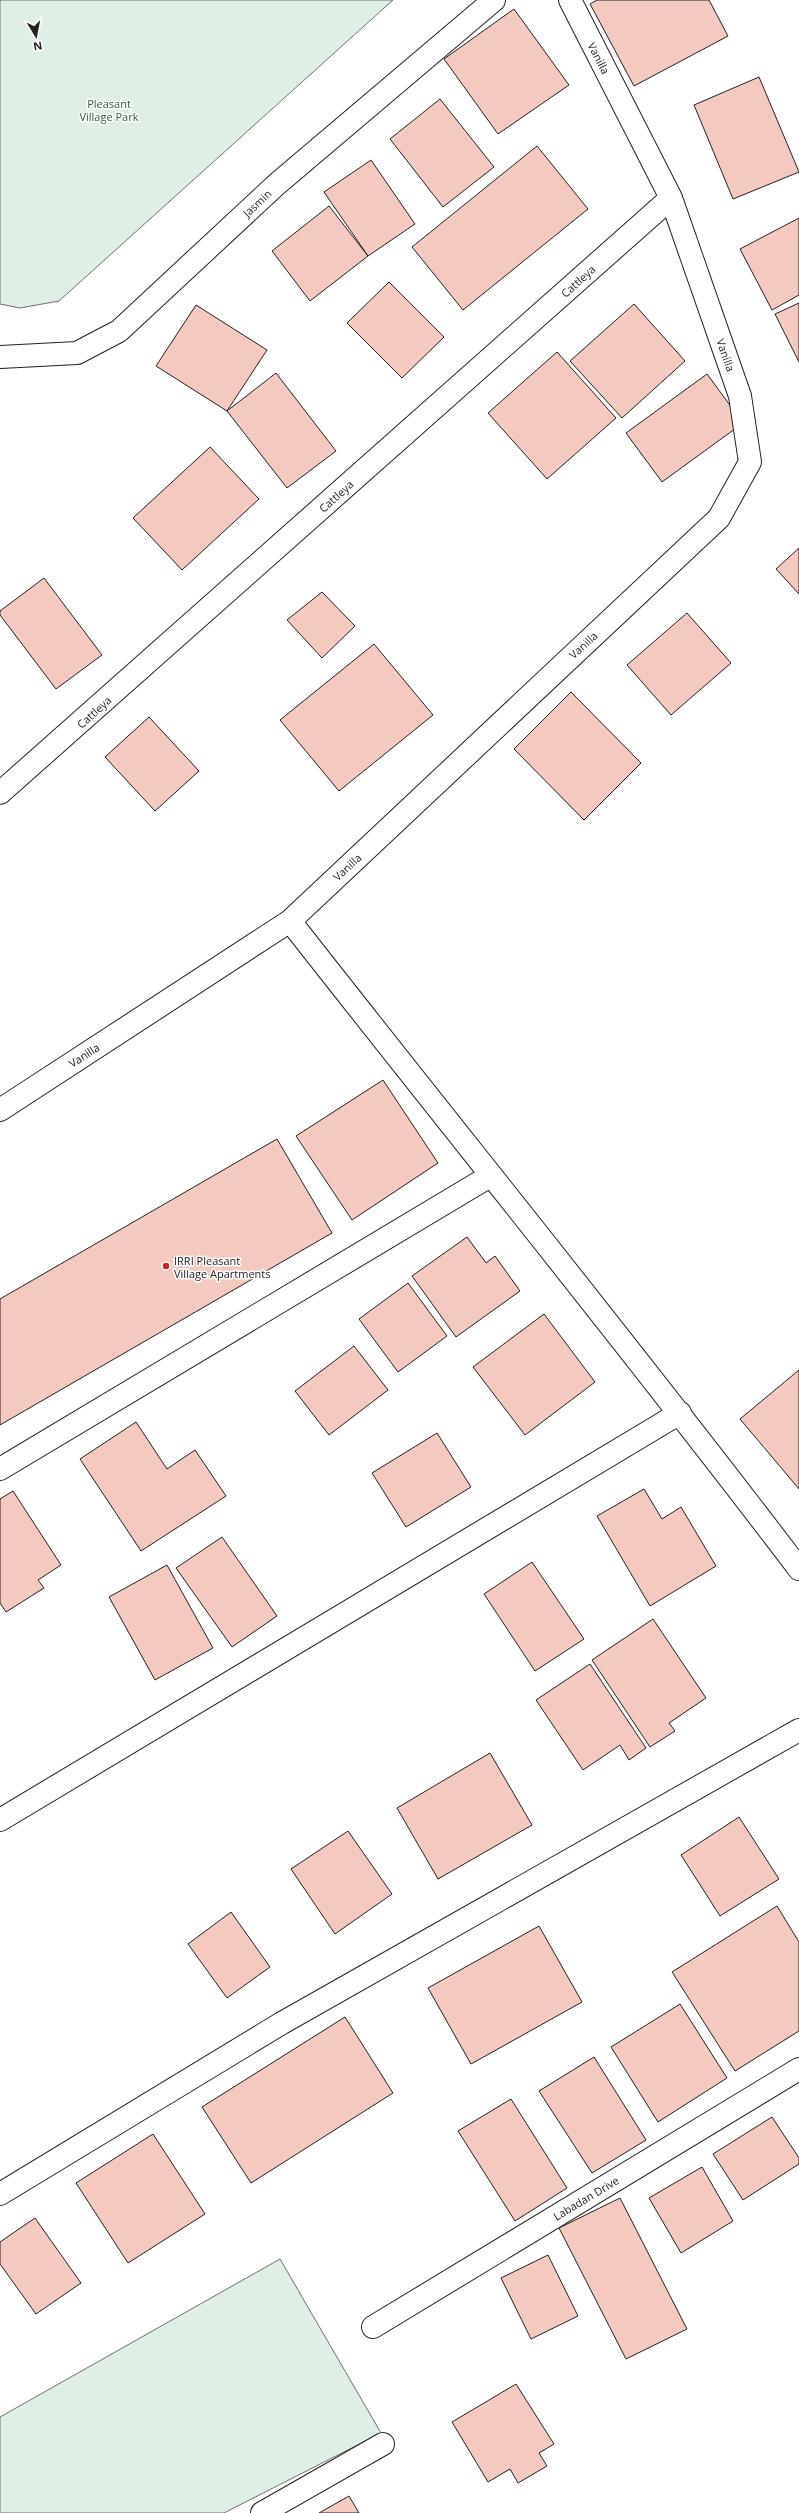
<svg xmlns="http://www.w3.org/2000/svg" width="799" height="2513" viewBox="0 0 799 2513" font-family="'Open Sans',sans-serif">
<rect width="100%" height="100%" fill="#fff"/>
<path fill="#e0efe3" stroke="#6f6f6f" d="M0,0H393L59,301L20,308L0,304Z
M280,2259L381,2433L224,2513H0V2417Z"/>
<path fill="#f3c9c0" stroke="#222" d="M597,0H709L728,36L634,86L590,4Z
M514,9L569,85L498,134L444,59Z
M759,77L799,172L733,199L694,105Z
M440,99L494,167L443,207L390,139Z
M537,146L588,209L463,310L412,247Z
M371,160L415,224L368,256L324,192Z
M329,206L368,256L310,301L272,251Z
M799,218V295L772,310L740,249Z
M389,282L444,337L402,378L347,323Z
M799,303V362L775,314Z
M634,304L685,361L622,418L570,361Z
M196,305L267,350L227,411L156,366Z
M557,352L616,418L547,479L488,413Z
M276,373L336,451L287,488L227,411Z
M707,374L743,423L662,482L626,433Z
M210,447L259,499L182,570L133,518Z
M799,548V594L776,569Z
M44,578L102,655L56,689L0,615V611Z
M322,592L355,626L322,658L287,620Z
M687,613L731,663L671,715L627,665Z
M374,644L433,715L339,791L280,720Z
M571,692L641,763L584,820L514,749Z
M149,717L199,771L155,811L105,757Z
M383,1080L438,1163L352,1220L296,1136Z
M277,1139L332,1233L0,1425V1299Z
M467,1237L486,1263L495,1256L520,1291L456,1337L412,1276Z
M408,1283L447,1336L398,1372L359,1319Z
M544,1314L595,1382L525,1435L473,1367Z
M354,1346L388,1390L329,1435L295,1391Z
M799,1370V1489L740,1419Z
M136,1422L167,1469L195,1450L226,1496L141,1551L80,1459Z
M437,1433L471,1487L406,1527L372,1473Z
M644,1489L662,1519L681,1507L716,1566L650,1606L597,1516Z
M13,1491L61,1565L38,1580L44,1588L6,1612L0,1603V1499Z
M222,1537L277,1616L232,1647L176,1568Z
M532,1562L584,1639L535,1671L484,1594Z
M167,1565L213,1648L155,1680L109,1597Z
M653,1619L706,1698L669,1723L675,1731L650,1747L592,1660Z
M590,1664L646,1748L629,1760L620,1745L583,1770L536,1700Z
M490,1753L532,1825L438,1879L397,1808Z
M739,1817L779,1879L720,1916L681,1855Z
M348,1831L392,1894L335,1934L291,1869Z
M777,1906L799,1942V2031L735,2071L672,1972Z
M231,1912L270,1967L227,1998L188,1944Z
M539,1926L582,2002L471,2064L428,1988Z
M680,2004L727,2078L658,2122L611,2047Z
M345,2017L393,2093L251,2183L202,2107Z
M594,2057L646,2140L592,2173L539,2091Z
M511,2099L567,2188L515,2221L458,2131Z
M772,2117L799,2158V2164L743,2200L713,2154Z
M153,2134L205,2214L128,2263L76,2183Z
M702,2167L733,2221L681,2253L649,2198Z
M620,2198L687,2329L626,2359L559,2228Z
M35,2218L81,2283L36,2314L0,2264V2242Z
M548,2255L578,2316L531,2339L501,2278Z
M516,2384L554,2444L539,2453L547,2466L518,2483L510,2469L488,2482L452,2422Z
M349,2496L359,2513H319Z"/>
<g fill="none" stroke-linecap="round" stroke-linejoin="round">
<defs>
<path id="street" d="M0,357L77,353L119,331L277,184L494,0
M0,793L671,198
M290,921C459,1137 633,1350 799,1569
M0,1110L290,921L719,518L750,462L740,396L671,198L570,0
M0,1469L490,1176
M0,1820L680,1413
M0,2194L282,2023L799,1730
M373,2327L799,2069
M262,2513L383,2444"/>
</defs>
<use href="#street" stroke="#222" stroke-width="24"/>
<use href="#street" stroke="#fff" stroke-width="22"/>
</g>
<circle fill="#c62828" stroke="#fff" stroke-width="1.5" cx="166" cy="1266" r="4"/>
<g text-anchor="middle" dominant-baseline="central" stroke-width="3" stroke-linejoin="round" paint-order="stroke">
<g font-size="11" fill="#222" stroke="#fff">
<text transform="translate(599 58) rotate(63)">Vanilla</text>
<text transform="translate(257 203) rotate(-43)">Jasmin</text>
<text transform="translate(578 281) rotate(-42)">Cattleya</text>
<text transform="translate(726 355) rotate(71)">Vanilla</text>
<text transform="translate(336 496) rotate(-42)">Cattleya</text>
<text transform="translate(583 645) rotate(-43)">Vanilla</text>
<text transform="translate(94 712) rotate(-42)">Cattleya</text>
<text transform="translate(347 867) rotate(-43)">Vanilla</text>
<text transform="translate(84 1055) rotate(-33)">Vanilla</text>
<text transform="translate(586 2198) rotate(-31)">Labadan Drive</text>
</g>
<g font-size="11" fill="#2f5e38" stroke="#fff">
<text x="109" y="103">Pleasant<tspan x="109" dy="13">Village Park</tspan></text>
</g>
<g font-size="11" fill="#222" stroke="#fff" text-anchor="start">
<text x="174" y="1260">IRRI Pleasant<tspan x="174" dy="13">Village Apartments</tspan></text>
</g>
</g>
<g transform="translate(36 36) rotate(170)" stroke="#ffffff" stroke-width="3" paint-order="stroke">
<path d="M0-3L7 15L0 10L-7 15Z" fill="#222222"/>
<text y="-6" font-size="11" font-weight="bold" text-anchor="middle" fill="#222222">N</text>
</g>
</svg>
